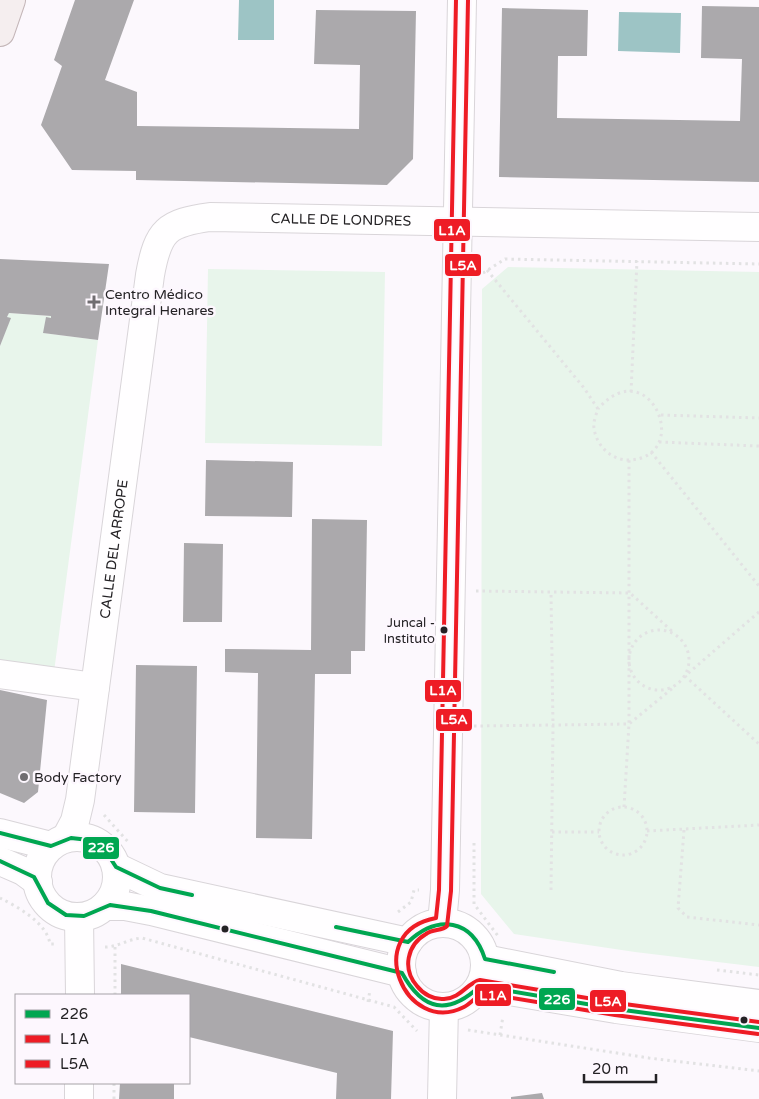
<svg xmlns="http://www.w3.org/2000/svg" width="759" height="1099" viewBox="0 0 759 1099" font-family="'Varela Round',sans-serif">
<rect width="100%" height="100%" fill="#fcf8fd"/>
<path fill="#e8f5eb" d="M508,267L759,272V967L635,952L514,934L481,894L482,289Z
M208,269L385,272L382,446L205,443Z
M9,313L51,316V318H46L44,333L98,340L54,672L0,663V346L10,319L7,317Z"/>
<path fill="#9dc4c5" d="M239,0H274V40H238Z
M619,12L681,13L680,53L618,51Z"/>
<path fill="#aba9ac" d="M75,0H134L105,80L137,92V126L359,129L360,65L314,64L316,10L416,11L413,159L387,185L136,180V171L72,170L41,125L62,66L54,60Z
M702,6L759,7V182L499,177L502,8L588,10L587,56H558L557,118L740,121L742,59L701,58Z
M0,259L109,264L98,340L43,333L46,317L51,318V316L9,313L7,317L11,318L0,346Z
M206,460L293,462L292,517L205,516Z
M312,519L367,520L365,651H351V674H315L312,839L256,838L258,673L225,672V649L311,650Z
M184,543L223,544L222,622H183Z
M136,665L197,666L195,813L134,812Z
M0,690L47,700L38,792L24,803L0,793Z
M121,964L393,1031L391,1099H336L337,1073L189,1037V995H121Z
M120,1083H174V1099H119Z
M542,1093L544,1099H511V1097Z"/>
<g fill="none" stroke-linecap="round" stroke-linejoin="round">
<defs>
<g id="minor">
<path d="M0,674L95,687"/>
<path d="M0,833L51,846"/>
<circle cx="77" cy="877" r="40"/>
<path id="s1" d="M66,838L75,821L80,800L150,275C158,230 167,223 210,217L759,227"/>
<path d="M0,861L23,871L38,882"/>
<path d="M116,867L160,888L408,942"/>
<path d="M105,906H125L151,911L402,973"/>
<path d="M79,917L80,995"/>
<path d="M442,923L445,890L462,0"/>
<circle cx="443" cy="965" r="42"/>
<path d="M485,959L621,986L759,1004"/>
<path d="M480,986L616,1009L759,1028"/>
<path d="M79,1099V1083"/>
<path d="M442,1099L444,1007"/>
</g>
<path id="major" d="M0,32L11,0"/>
</defs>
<use href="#minor" stroke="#d9d5d9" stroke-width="30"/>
<use href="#major" stroke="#c3b5b7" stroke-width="30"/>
<path stroke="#e2e2e3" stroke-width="3" stroke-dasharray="2.5 4" stroke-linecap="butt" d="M487,270L584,388L598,409C596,415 593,422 594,428C596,445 611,461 630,460C694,456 649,350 598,409
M483,273L505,259L759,264
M631,392L637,261
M661,415L759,418
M659,442L759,446
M651,452L759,586
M476,591L630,593L674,633
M759,612L685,676L759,744
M629 660a30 30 0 1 1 60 0a30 30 0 1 1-60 0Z
M474,726L629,724L674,687
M624,807L629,724V460
M599 831a24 24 0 1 1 48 0a24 24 0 1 1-48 0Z
M104,815L130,844
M684,830L678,908L687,917L759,925
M647,831L759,825
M552,832H599
M474,843V904L498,936
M551,890L553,726L551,592
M0,898C18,907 47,923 50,944H54
M398,912L411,902L414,890H419
M105,947C118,947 128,939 142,938L394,1007L417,1031
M717,970L759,975
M115,995V947
M368,1002L370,990
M468,1030L649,1058L759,1071
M500,1035L503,1016
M114,1099V1083"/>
<use href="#minor" stroke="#fffeff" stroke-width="28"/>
<use href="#major" stroke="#f5eeef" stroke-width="28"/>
<defs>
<path id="bus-1" d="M0,833L51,846L71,838L89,840L105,850L116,867L160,888L192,895
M0,861L34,877L48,903L66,915L84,916L110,905L151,911L402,973C423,1011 448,1016 480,986L616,1009L759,1028
M336,927L408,942C438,914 472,919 485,959L554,972"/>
<path id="bus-2" d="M456,0L439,890L436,918C361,932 405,1037 464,1007C470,1004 476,997 482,993L615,1015L758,1034"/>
<path id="bus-3" d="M468,0L451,891L447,926C442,931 433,929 426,934C407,945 402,969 417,986C423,994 434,1000 444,999C461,998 467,983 480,980L617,1003L759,1022"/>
</defs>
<use href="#bus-1" stroke="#fdf7fe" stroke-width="8"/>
<use href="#bus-2" stroke="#fdf7fe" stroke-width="8"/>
<use href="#bus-3" stroke="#fdf7fe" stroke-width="8"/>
<use href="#bus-1" stroke="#00a651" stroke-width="4"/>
<use href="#bus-2" stroke="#ee1c25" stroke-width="4"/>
<use href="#bus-3" stroke="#ee1c25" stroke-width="4"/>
</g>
<g fill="#706d71" stroke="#fdf7fe" stroke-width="2">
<path d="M91.5 294.5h5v5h5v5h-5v5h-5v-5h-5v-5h5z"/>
<circle cx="24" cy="777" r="5"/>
</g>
<g fill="#242225" stroke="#fdf7fe" stroke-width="2">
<circle cx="444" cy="630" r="4.5"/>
<circle cx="225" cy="929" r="4.5"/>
<circle cx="744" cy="1020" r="4.5"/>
</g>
<g text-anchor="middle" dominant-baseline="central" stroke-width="5" stroke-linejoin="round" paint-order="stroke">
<g font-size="13" fill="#242225" stroke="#fdf7fe" text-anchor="end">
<text x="435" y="623">Juncal -<tspan x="435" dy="16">Instituto</tspan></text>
</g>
<g font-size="14" fill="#242225" stroke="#fdf7fe">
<text stroke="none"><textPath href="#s1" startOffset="795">CALLE DE LONDRES</textPath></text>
<text stroke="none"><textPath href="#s1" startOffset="294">CALLE DEL ARROPE</textPath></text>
</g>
<g font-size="14" fill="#242225" stroke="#fdf7fe" text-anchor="start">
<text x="105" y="294">Centro Médico<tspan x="105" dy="16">Integral Henares</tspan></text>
<text x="34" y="777">Body Factory</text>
</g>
</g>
<g stroke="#fdf7fe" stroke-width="2">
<rect x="433" y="218" width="38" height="24" rx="5" fill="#ee1c25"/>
<rect x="444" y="253" width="38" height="24" rx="5" fill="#ee1c25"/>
<rect x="424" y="679" width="38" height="24" rx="5" fill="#ee1c25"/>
<rect x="435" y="708" width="38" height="24" rx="5" fill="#ee1c25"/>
<rect x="82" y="836" width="38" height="24" rx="5" fill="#00a651"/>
<rect x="474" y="983" width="38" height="24" rx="5" fill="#ee1c25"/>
<rect x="538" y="987" width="38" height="24" rx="5" fill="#00a651"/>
<rect x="589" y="989" width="38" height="24" rx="5" fill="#ee1c25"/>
</g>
<g font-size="14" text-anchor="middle" font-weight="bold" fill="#fff">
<text x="452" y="235">L1A</text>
<text x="463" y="270">L5A</text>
<text x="443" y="695">L1A</text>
<text x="454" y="724">L5A</text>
<text x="101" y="852">226</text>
<text x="493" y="1000">L1A</text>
<text x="557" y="1004">226</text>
<text x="608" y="1006">L5A</text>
</g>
<rect x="15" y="994" width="175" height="90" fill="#fdf7fe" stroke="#a6a2a7"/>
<rect x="25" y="1010" width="25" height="8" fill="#00a651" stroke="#a6a2a7"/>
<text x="60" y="1019" font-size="15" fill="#242225">226</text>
<rect x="25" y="1035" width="25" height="8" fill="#ee1c25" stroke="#a6a2a7"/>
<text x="60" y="1044" font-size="15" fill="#242225">L1A</text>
<rect x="25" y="1060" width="25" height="8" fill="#ee1c25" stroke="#a6a2a7"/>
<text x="60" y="1069" font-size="15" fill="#242225">L5A</text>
<path d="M584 1074v8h72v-8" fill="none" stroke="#242225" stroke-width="2.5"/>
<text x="592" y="1074" font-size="15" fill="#242225" stroke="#fdf7fe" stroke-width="4" paint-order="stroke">20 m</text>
</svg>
